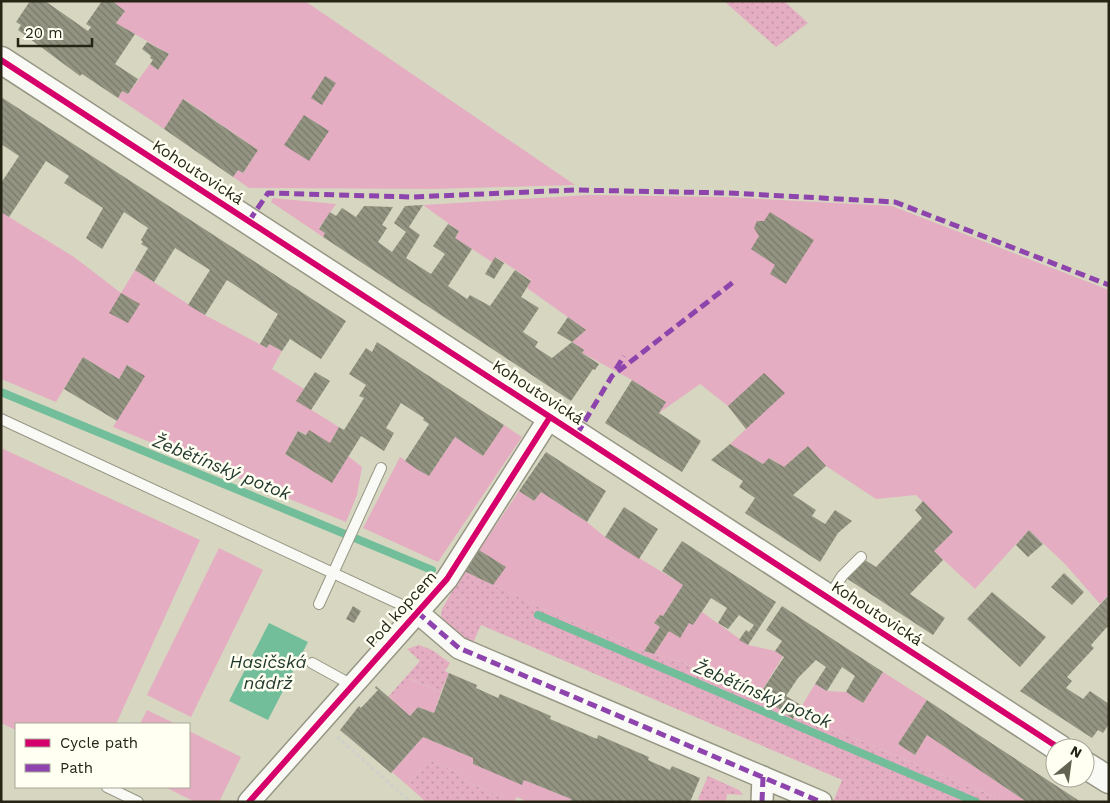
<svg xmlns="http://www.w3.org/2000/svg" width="1110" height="803" viewBox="0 0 1110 803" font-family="'Work Sans',sans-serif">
<defs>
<pattern id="grass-dots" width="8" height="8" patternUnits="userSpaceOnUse" patternTransform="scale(1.25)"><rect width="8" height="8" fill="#e4adc2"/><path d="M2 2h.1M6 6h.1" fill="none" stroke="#c395a6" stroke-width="1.8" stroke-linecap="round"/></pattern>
<pattern id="building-back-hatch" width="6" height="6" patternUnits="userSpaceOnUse" patternTransform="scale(1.25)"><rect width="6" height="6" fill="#949483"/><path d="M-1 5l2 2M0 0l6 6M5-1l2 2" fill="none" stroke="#79796a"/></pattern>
</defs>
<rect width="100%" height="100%" fill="#d7d7c1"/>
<path fill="url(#grass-dots)" d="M724,1H784L808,23L776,47Z
M464,571L550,612L644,651L684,663L723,683L771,703L793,719L823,725L1007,802H833L842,780L481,625L473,643L449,628L441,616L442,609Z
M419,645L432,650L450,663L445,671L449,673L441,692L409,678L390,698L388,697L420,661L407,649Z
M429,760L467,776L465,781L514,802H426L407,785Z
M708,776L739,790L743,795L727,794L726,802H704L698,799Z"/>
<path fill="#e4adc2" d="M112,1H305L575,185L434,189L249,188L233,177L238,170L243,173L258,150L184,99L164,129L118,98L122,91L128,94L150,64L158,70L169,54L116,23L125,11Z
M588,195L727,197L892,206L1109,290V599L1106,597L1100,604L1065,564L1029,530L975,589L934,551L952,532L916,495L876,499L826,466L808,446L784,467L770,458L763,464L730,444L746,429L728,406L700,384L659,413L665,401L632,380L582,353L584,350L572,342L586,330L527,288L531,280L496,257L492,262L455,238L459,231L423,205Z
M273,198L336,204L319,228L325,233L323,237L271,202Z
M1,212L74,257L121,293L135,270L205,315L267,348L269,344L282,351L272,369L304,389L297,401L339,427L330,443L298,431L285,454L332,483L348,456L362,467L357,495L346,522L113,427L144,376L128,365L119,379L83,357L56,402L1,379Z
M504,425L522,437L438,562L363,528L400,457L429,476L455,437L483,456Z
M1,448L200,540L116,724H16V730L1,723Z
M519,491L534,501L541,492L587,522L605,537L683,585L663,616L660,615L654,623L660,627L644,651L550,612L493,585L505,567L479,550Z
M219,548L263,570L191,717L147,695Z
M702,612L748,645L775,651L783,656L758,697L684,663L654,654L669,631L689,623L693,625Z
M883,672L927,700L898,744L915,755L927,735L1027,802H1007L823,725L794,719L815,684L827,691L846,692L863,703Z
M408,678L441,692L434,713L418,707L410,716L390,698Z
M147,710L176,724H140Z
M189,731L241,757L219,802H195L165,787H189Z
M423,737L473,758V764L522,784L524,780L571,799L570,802H528L517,797L514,802L465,781L467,776L429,760L407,785L392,772Z"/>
<path fill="#72be9a" d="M269,623L308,642L268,720L229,701Z"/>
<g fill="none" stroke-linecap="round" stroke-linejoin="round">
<path stroke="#72be9a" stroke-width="8" d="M1,392L432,570
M538,615L976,802"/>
</g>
<path fill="url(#building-back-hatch)" d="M30,1H45L88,31L91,27L86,24L102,1H112L125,11L116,23L135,34L115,64L138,79L128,94L122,91L118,98L82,74L80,76L18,30L21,25L16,22Z
M147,42L169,54L158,70L150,64L153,60L150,58L151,56L142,49Z
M325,76L336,83L322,105L311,98Z
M1,97L346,321L321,359L290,339L282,351L269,344L267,348L260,344L278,314L227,280L205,315L188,305L210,270L175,248L154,282L135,270L148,248L141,244L143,242L141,240L148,228L124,212L102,249L86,238L103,208L64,183L69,176L46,161L9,217L1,212V183L19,156L1,144Z
M183,99L258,150L243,173L238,170L233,177L164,129Z
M304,115L329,131L309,161L284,145Z
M423,205L409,227L420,235L406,258L431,274L445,254L433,246L448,224L459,231L455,238L472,249L448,286L467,299L470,295L490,306L515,270L531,281L521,297L539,308L523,332L538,342L535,347L552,358L572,342L584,350L582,353L599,364L595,370L593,369L571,401L323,237L325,233L319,229L330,212L336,216L342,208L356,217L364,206L393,207L382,225L387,228L378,242L392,252L406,232L394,223L405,206Z
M770,212L814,240L786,284L770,274L775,265L751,249L759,236L754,228L757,221H764Z
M495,257L504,263L494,279L485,274Z
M121,293L140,304L128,323L109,313Z
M568,317L586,330L572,342L557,333Z
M377,342L504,425L483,456L455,437L429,476L418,470L405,461L429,424L423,420L424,418L401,403L386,428L394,433L384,451L361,436L332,483L285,454L298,431L306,435L309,430L330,443L339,427L344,430L364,398L359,396L366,385L349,374L366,348L372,352Z
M83,357L119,379L127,365L145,376L117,421L64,389Z
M315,372L330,381L311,410L296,401Z
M764,373L785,393L746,429L728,406Z
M632,380L666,402L659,413L701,441L682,472L605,423Z
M730,444L763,464L769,458L784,467L808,446L826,466L793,495L816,510L812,516L825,524L835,510L852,521L838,533L820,562L745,513L755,498L739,487L743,481L711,460Z
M546,452L606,491L587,522L541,492L534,501L519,491Z
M923,501L953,532L934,551L943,560L910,594L945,618L933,635L846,578L865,560L876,567L922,518L915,510Z
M624,507L658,529L639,559L605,537Z
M1029,530L1043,544L1028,557L1016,545Z
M682,541L776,602L748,645L739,640L746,630L749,632L754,625L739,615L728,629L718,623L727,608L711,598L693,625L689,623L680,638L669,631L654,654L644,651L660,627L654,623L660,615L663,616L683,585L662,571Z
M479,550L506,567L493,585L464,571Z
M1064,573L1084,592L1072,605L1051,587Z
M992,592L1046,637L1020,667L967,619Z
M1107,597L1109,599V629L1107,627L1091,645L1094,648L1067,677L1072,681L1066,688L1083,699L1090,691L1109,704V724L1103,733L1098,730L1092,738L1020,691Z
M353,606L361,611L354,623L346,619Z
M782,606L883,672L863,703L846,692L855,676L842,667L827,691L815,684L826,667L816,660L798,678L786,696L801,705L793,719L771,703L758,697L784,657L775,651L782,641L766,630Z
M449,673L477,685L476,688L498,698L500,694L551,716L550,719L597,739L598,735L649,757L648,760L670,770L672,766L700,778L690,802H570L571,799L524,780L522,785L473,764V758L423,737L391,773L340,730L359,706L361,708L378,690L375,688L376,686L410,716L418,707L434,713Z
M927,700L979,735L1081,802H1027L927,735L915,755L898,744Z"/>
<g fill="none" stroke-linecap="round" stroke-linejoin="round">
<defs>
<path id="service" d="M1,419L417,612
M829,597L842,576L861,557
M319,604L381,468
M312,663L352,685
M107,787L138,802"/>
<path id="minor" d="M417,612L459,648L821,802
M249,802L447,579L550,417
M762,802L763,777"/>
<path id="tertiary" d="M1,60L1059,748
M1085,765L1109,780"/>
</defs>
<use href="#service" stroke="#969684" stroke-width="12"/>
<use href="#minor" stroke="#969684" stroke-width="24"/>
<use href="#tertiary" stroke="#969684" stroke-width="29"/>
<path stroke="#d0d0ca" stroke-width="3" stroke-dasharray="4 2.5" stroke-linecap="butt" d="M337,737L411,802"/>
<use href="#service" stroke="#f9f9f6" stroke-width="10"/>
<use href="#minor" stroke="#f9f9f6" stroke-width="21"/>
<use href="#tertiary" stroke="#f9f9f6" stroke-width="26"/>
<path stroke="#8e44ad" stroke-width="5" stroke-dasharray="10 5" stroke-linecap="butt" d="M249,221L268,193L413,197L574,190L729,193L895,202L1109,285
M616,369L624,356
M577,434L612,376L736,280
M417,612L459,648L821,802
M762,802L763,777"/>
<defs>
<path id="cycleway" d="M1,60L1059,748
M249,802L447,579L550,417"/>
</defs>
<use href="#cycleway" stroke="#fffff2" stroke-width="9"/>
<use href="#cycleway" stroke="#d6006c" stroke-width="6"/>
</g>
<g text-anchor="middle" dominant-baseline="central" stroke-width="5" stroke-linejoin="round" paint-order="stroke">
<g font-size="16" fill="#252415" stroke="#fffff2">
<text transform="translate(198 172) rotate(33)">Kohoutovická</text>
<text transform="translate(538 392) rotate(33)">Kohoutovická</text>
<text transform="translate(401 609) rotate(-48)">Pod kopcem</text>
<text transform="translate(877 613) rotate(33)">Kohoutovická</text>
</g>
<g font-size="18" font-style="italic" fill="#1e362c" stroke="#fffff2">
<text transform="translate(222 467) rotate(22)">Žebětínský potok</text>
<text x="268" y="661">Hasičská<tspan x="268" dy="21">nádrž</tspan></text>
<text transform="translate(763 694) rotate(23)">Žebětínský potok</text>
</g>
</g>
<rect width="1110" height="803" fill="none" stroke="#252415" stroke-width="5"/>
<rect x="15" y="723" width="175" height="65" fill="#fffff2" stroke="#a8a79a"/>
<rect x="25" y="739" width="25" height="8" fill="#d6006c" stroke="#a8a79a"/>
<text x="60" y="748" font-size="15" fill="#252415">Cycle path</text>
<rect x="25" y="764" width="25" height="8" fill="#8e44ad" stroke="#a8a79a"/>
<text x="60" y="773" font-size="15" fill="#252415">Path</text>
<g transform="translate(1070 763) rotate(29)"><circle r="24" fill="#fffff2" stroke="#a8a79a"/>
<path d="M0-4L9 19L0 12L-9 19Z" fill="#636351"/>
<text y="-8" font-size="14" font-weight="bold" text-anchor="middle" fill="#252415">N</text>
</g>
<path d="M18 38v8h74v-8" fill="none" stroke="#252415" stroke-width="2.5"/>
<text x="25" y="38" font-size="15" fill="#252415" stroke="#fffff2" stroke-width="4" paint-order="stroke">20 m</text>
</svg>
